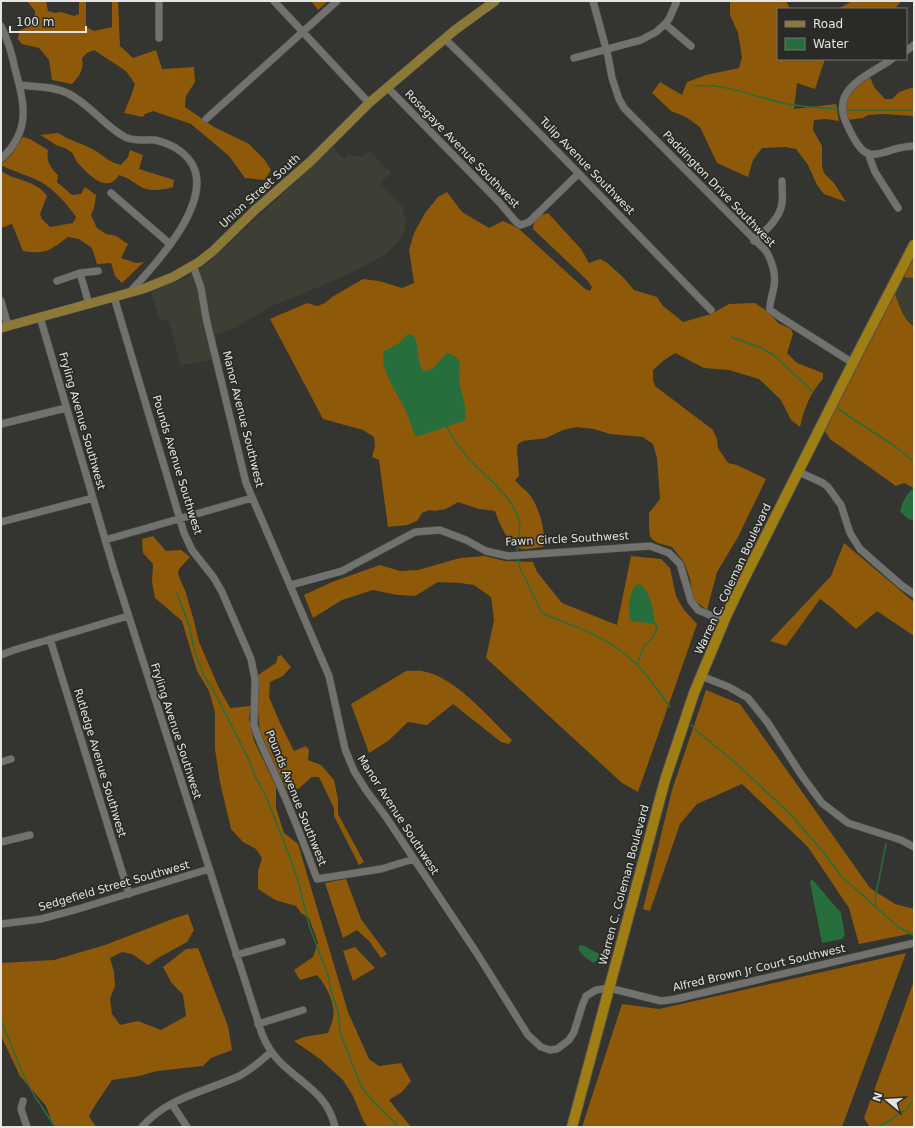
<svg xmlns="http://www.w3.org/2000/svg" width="915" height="1128" viewBox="0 0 915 1128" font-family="'DejaVu Sans',sans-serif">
<rect width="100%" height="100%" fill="#343530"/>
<path fill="#3e3f34" d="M333,147L344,159L349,154L354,157L357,156L362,157L369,150L391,173L380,183L405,208L402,212L406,219V225L403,236L388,252L363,267L336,280L269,307L234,329L216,334V339L219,358L181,366L168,319L160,321L151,292L190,276L208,263Z
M902,277L914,278V327L910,324L902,312L894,291Z"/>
<path fill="#8e5909" d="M27,1H46L48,11L55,13L61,12L74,16L79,14V1H86V27L94,31L112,27V1H118L120,46L133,58L156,50L162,69L194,67L195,82L186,96L185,107L214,127L249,144L264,159L271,170L265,180L245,178L229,156L191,124L153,111L145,114L143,117L124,113L131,96L135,84L126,71L94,50L87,53L82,58C84,69 80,76 72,84L52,80L49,60L39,48L22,44L18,39L19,31L34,24L35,11Z
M311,1H328L318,10Z
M730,1H786L790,9H778V59H825L815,89L797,83L794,109L836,104L839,121L826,119L814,120L813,130L822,146V166L824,173L834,183L846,202L824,194L817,185L808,165L796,149L785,147L762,148L753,160L748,177L717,163L700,127L686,117L671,111L652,93L660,82L682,95L687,82L706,75L739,68L742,57L738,33L730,15Z
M852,1H901L895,9H838Z
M870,77L874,87L885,99H892L899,92L914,87V116L883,114L868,115L863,118L847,120C847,115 845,111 846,107C846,93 859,84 870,77Z
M58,133C70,141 84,144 96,151C105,157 109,162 121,165L128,157L130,150L143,155L139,169L174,180L173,187C163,190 151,192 141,187C133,182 129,178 119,175C107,195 88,174 77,162C75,159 74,154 71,152C67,148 61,147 56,145C51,142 46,138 40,135Z
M23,137L30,139L48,150C46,160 50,168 58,175L57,182L72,195L81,194L85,187L96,195L94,208L91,215L97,228L106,234L116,236L128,244L121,258L136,263L144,262L122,283L115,276L111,263L97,264L92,248L79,239L68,237C50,250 46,255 23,251L12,224L1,228V171C16,181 36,180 47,196L40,214L42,219L50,227L73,223L76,217C67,204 55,190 41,182C28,175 14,172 1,165L11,155Z
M447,192L462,212L489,228L503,221L518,228L584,288L590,291L592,287L588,281L533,229C533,220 539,215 548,213L581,249L589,263L600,259L606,262L623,277L634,290L657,297L662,305L683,322L711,314L729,304L755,303L770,313L778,323L791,329L793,334L787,353L797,363L823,373V379C810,393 804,409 800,427L791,420L781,400L759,379L729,370L704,368L675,353L663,361L653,370V380L655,386L713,430L717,439L718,448L728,463L737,465L766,479L738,537L717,572L707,610L695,601L692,592L690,579L684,562L672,547C645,540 650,539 649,513L660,499L657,458L653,444L643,437L610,434L594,429L576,427L563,430L546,438L523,441L518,444L517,450L519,476L515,480C519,486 525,489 529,494C538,504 547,533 543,547C537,547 529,550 523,549C509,547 499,523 495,511L479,509L458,502L446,509L435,511L429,510L422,513L417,521L407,525L388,527L379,460L372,457L375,446L374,437L363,430L323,419L270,319L307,303L317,306L325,303L332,297L363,279L379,281L402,288L414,283L409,250L414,233L425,213L438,197Z
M914,257V278L902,277Z
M894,291C899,304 902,318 914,327V488L904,483L896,486L830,439L825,431Z
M153,536L166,551L181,550L190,557L179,569L178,574L186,593L194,621L199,642L218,686L230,708L251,706L249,719L254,741L276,786V808L284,833L298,844L348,1012L369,1059L379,1066L401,1063L411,1081L402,1092L389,1100L411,1127H368L364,1122L353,1096L343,1080L320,1059L294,1041L304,1037L328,1033C330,1028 332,1023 333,1018C336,1004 326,985 317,975L300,980L294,970L313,957L318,943L309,918L301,913L296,906L275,900L258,889V871L262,858L256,849L243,842L231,829L220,782L215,749V712L209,691L197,671L182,621L155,598L152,582L153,564L143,553L142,539Z
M844,543L914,602V636L877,611L856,629L832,608L820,599L786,646L770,641L831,576Z
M485,556L505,561L533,562L537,572L562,603L617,625L631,556L661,559L670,568L676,596L684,610L697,624L638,792L622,783L486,658L494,620L491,597L474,585L460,583L438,582L415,596L397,595L373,590L342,600L313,618L304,595L332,582L380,565L400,571L418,570L460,558Z
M281,655L291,667L283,676L270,682L269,697L280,723L294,751L306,746L309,750L308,760L321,765L334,780L338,799V814L364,862L359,865L334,816V808L319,777H312L290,796L260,733L258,712V675L276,663L278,656Z
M406,671C411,671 417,670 422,671C456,677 488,717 512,740L509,744L501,742L453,704L427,725L408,722L388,741L369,753L351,704Z
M706,690L740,704L870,888L895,904L914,909V933L859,944L849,908L808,847L742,784L697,804L680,824L650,911L643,909L672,790Z
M346,879L361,919L387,954L381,958L369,941L357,930L343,938L325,883Z
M188,914L194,930L187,942L158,958L148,965L132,954L122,952L110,958L114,972L115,986L110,999L112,1014L120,1025L138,1021L161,1030L186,1016L183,995L171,982L163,967L186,949L198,948L228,1026L232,1050L211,1058L203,1066L157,1071L139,1076L112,1080L94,1107L89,1116L96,1127H54L46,1106L20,1076L1,1036V963L54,960L105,945L175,918Z
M355,947L375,968L353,981L343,951Z
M906,953L842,1127H582L622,1004L659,1009Z
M914,981V1127H870L864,1118Z"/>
<path fill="#266e3b" d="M408,334L413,335C421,345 415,361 424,371C436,371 439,358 448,353L453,355L459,360C461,366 458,373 459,379C460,393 468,405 465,420L463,421L419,436H416C412,430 411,424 408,416C402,399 378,370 384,351L398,344Z
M914,488V521L909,519L900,512C902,503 906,494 914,488Z
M638,584C650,586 654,614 655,624L631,621C627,611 628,591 638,584Z
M812,879L841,913L845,935L842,939L822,943L810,882Z
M580,945L585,946L599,954C599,958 598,961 594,963C588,960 582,955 578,949Z"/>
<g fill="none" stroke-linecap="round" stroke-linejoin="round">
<path stroke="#266e3b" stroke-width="1.5" d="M695,86C725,83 754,97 783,103C801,107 820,108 839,109
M847,110H914
M731,337L761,348L774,355L813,392
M838,409L896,447L914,462
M446,426C453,439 462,451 471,461C488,479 512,496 519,520C522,528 517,542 517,551
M518,559L519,566L542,613C570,625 600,634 624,653C643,668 656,688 670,707
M177,593L190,628L194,649L203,674L214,691L248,758L256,778L265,794L289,855L298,881L310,928L329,978L330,988L338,1012L340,1032L352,1063L361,1086L372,1100L399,1127
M637,664L644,646L653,637L657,628L655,622
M691,725L704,737L738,765L791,815L825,854L841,876L897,926L914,936
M875,907L876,894L886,844
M1,1020L23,1074L34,1095L55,1127
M877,1127L891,1120L909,1107V1105L914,1100"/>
<defs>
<path id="minor" d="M159,1V38
M274,1L369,103
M593,1L608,56L612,78L619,99L624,108L766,251C773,263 777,277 773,291C772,298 769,303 770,310L780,317L853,363
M665,24L691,46
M1,26C8,40 12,54 15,69C25,105 31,131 1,159
M445,39C536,127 622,219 711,310
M906,51L914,45
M574,58L641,40L656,32L665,24L669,19L677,1
M892,59C873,73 834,86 844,117C845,122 848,126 850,131C854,139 860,151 869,154C878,156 890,150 899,148C904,147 909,146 914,146
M20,85C35,87 53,86 67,93C89,103 104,126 125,137C134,142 145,139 155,140C163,142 174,146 180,151C230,187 155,265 129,293
M387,87L500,203L516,222L521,225L529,222L578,174
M206,119L337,1
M868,153L875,172L898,208
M111,193L170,244
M754,241C765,231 780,219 782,203C783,196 782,188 782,181
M193,265L201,288L206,318L246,483L329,676L345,749L354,771L366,790L386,817L476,952L528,1035L541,1047L550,1050L557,1049L569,1040L574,1032L582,1006L586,996L596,990L609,988L661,1001L676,999L914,943
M80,273L89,304
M57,281L80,273L98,271
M114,297L184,533L192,550L214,578L222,592L251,659L255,679L254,725C260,745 270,762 278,781C292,813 305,846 317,879L381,869L414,859
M1,301L8,326
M40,317L114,570L262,1034C266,1044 272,1054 280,1062C302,1084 328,1094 335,1127
M1,424L66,408
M799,472L823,483L828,487L841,505L850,533L860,549L901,585L914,594
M1,522L93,498
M105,540L252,498
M291,585L342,571L415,532L440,530L466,540L486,551L508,556L650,546L669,553L680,564L691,601L698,610L724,621
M50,639L129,894
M1,655L14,650L128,616
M701,676L729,687L748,698L768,723L802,776L822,803L848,823L901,840L914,847
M1,762L11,759
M1,842L30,835
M1,924L41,919L78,909L209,869
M236,955L282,942
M258,1024L303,1010
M23,1101L21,1109L27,1127
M172,1104L187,1127
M142,1127C166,1098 207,1091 239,1076C251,1070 261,1061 271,1052"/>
<path id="major" d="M1,328L143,289L173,277L199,262L213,251L255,210L311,161L369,103L455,30L495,1"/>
<path id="highway" d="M572,1127L665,780L694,693L727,614L742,583L861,347L914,245"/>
</defs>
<use href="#minor" stroke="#50504d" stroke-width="8"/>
<use href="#major" stroke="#50504d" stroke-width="10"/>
<use href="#highway" stroke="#50504d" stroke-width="12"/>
<use href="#minor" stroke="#71726d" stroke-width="7"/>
<use href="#major" stroke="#8d7937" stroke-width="9"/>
<use href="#highway" stroke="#9f7e13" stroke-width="10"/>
</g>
<g text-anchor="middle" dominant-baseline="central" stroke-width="3.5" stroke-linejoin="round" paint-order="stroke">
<g font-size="11" fill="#e5e5e3" stroke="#2a2b26">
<text transform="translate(462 149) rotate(46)">Rosegaye Avenue Southwest</text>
<text transform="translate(587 166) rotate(46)">Tulip Avenue Southwest</text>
<text transform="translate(719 189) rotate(46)">Paddington Drive Southwest</text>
<text transform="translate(260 191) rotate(-42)">Union Street South</text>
<text transform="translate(243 419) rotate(76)">Manor Avenue Southwest</text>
<text transform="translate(82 421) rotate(74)">Fryling Avenue Southwest</text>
<text transform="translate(177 465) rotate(73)">Pounds Avenue Southwest</text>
<text transform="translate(567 539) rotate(-3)">Fawn Circle Southwest</text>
<text transform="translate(733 579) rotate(-65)">Warren C. Coleman Boulevard</text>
<text transform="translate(176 731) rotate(72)">Fryling Avenue Southwest</text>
<text transform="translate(100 763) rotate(73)">Rutledge Avenue Southwest</text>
<text transform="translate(296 798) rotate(68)">Pounds Avenue Southwest</text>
<text transform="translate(398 815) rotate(57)">Manor Avenue Southwest</text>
<text transform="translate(624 885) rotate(-75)">Warren C. Coleman Boulevard</text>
<text transform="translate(114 886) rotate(-16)">Sedgefield Street Southwest</text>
<text transform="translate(759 968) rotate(-13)">Alfred Brown Jr Court Southwest</text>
</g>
</g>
<rect width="915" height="1128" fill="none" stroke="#e5e5e3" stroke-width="4"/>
<rect x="777" y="8" width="130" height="52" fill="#2a2b26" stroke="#757572"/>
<rect x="785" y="21" width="20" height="6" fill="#8d7937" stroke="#757572"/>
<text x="813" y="28" font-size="12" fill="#e5e5e3">Road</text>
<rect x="785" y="38" width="20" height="12" fill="#266e3b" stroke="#757572"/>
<text x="813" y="48" font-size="12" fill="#e5e5e3">Water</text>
<g transform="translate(887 1100) rotate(288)" stroke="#2a2b26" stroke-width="3" paint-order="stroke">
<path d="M0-3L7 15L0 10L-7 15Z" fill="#e5e5e3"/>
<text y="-6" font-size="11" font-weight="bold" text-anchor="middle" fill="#e5e5e3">N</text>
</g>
<path d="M10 26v6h76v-6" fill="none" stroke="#e5e5e3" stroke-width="2"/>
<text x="16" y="26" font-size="12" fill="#e5e5e3" stroke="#2a2b26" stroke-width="3" paint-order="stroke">100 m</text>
</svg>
